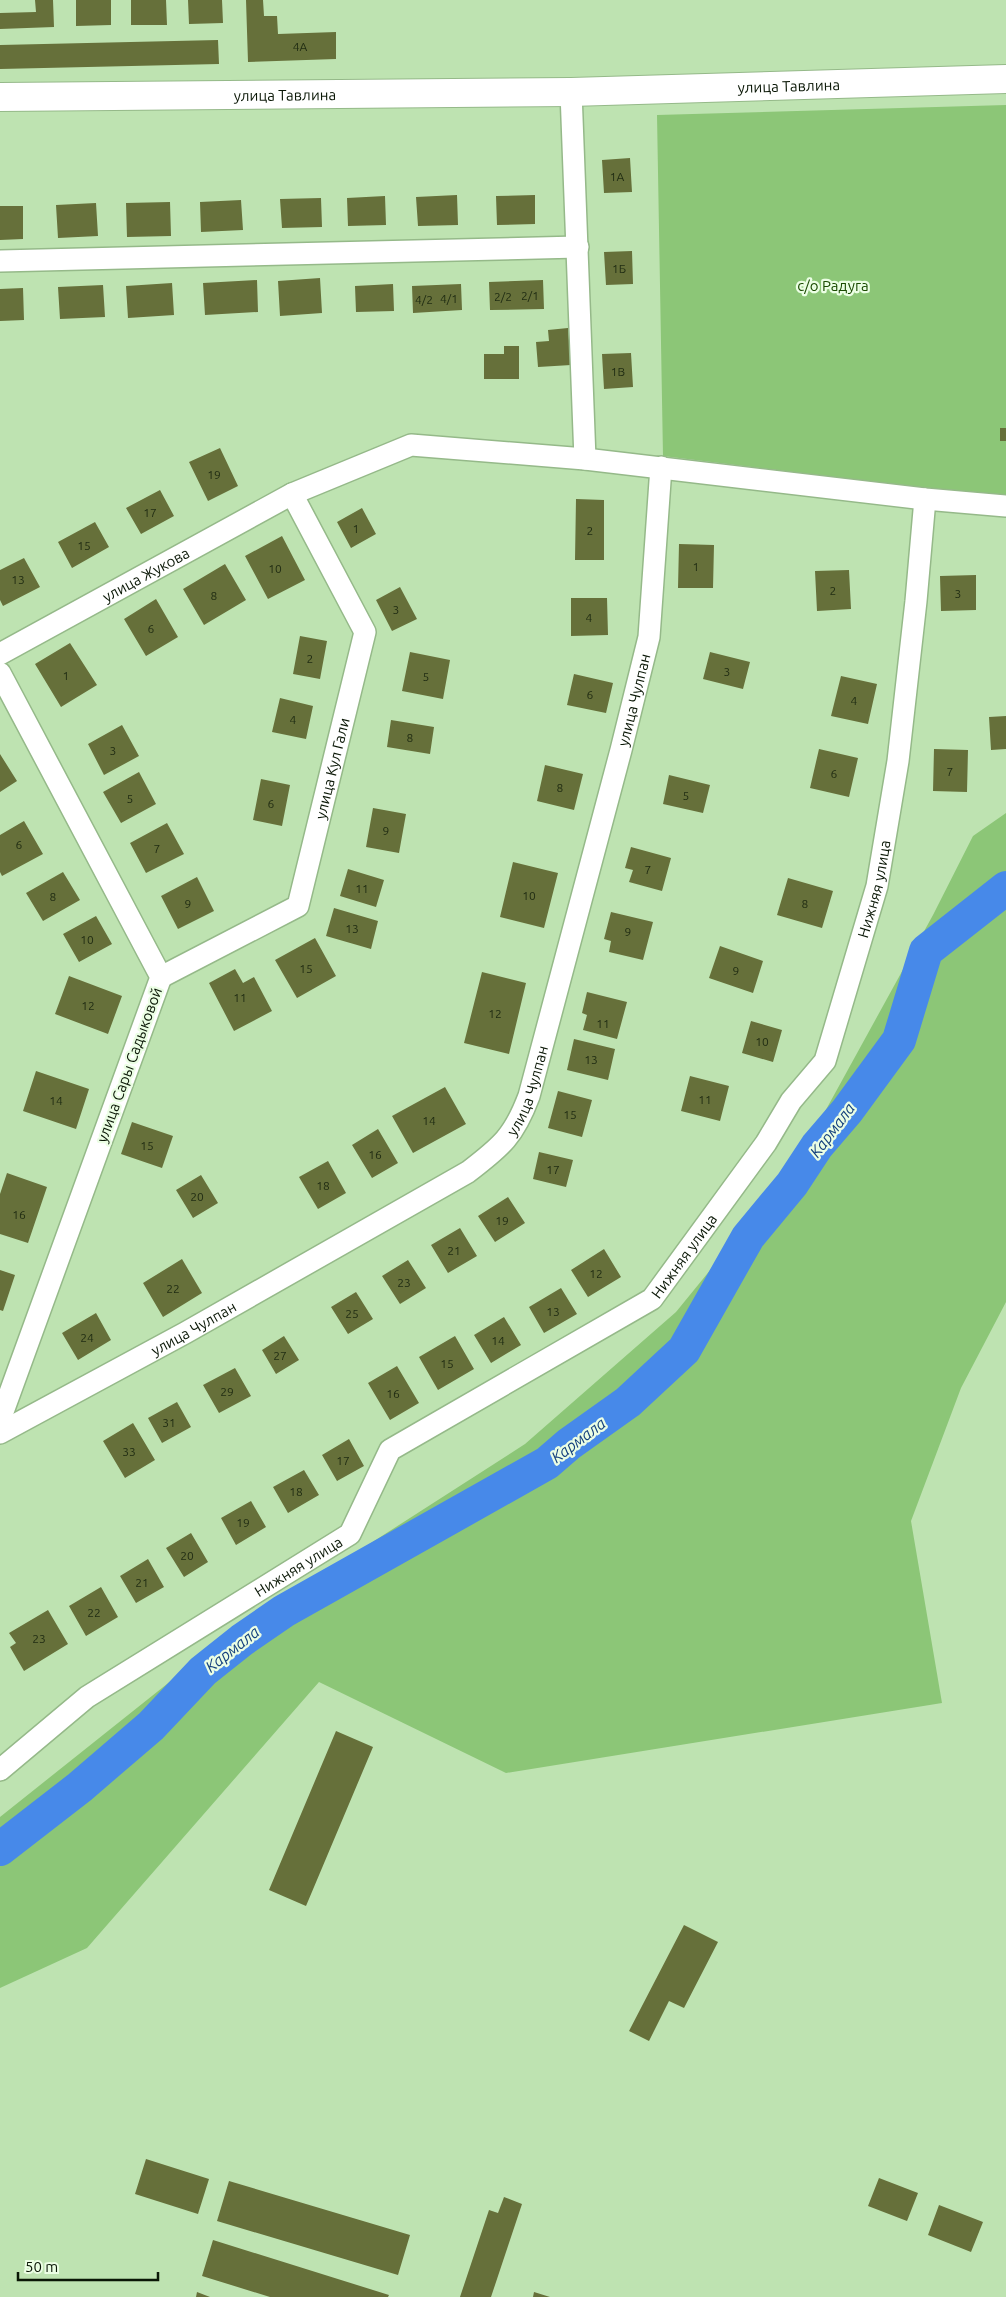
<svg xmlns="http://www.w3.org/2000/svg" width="1006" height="2297" viewBox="0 0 1006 2297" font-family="Ubuntu,sans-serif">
<rect width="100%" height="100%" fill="#bee3b1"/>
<path fill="#8cc677" d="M1006,105V495L899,485L663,456L657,115Z
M1006,813V1302L961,1388L911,1521L942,1703L506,1773L319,1682L87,1948L0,1988V1817L231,1633L525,1444L676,1312L795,1166L933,915L973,836Z"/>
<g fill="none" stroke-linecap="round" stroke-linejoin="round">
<path stroke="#4789e9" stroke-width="34" d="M0,1849L80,1787L151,1726L203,1671L242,1640L284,1611L547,1463L569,1444L628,1402L684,1350L748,1237L792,1184L817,1146L847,1111L899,1040L926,951L1006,888"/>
</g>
<path fill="#66703a" d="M35,0H53L54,27L0,29V13L36,12Z
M76,0H111V25L76,26Z
M131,0H166L167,25H131Z
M188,0H222L223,23L189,24Z
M246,0H263L264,16H277L278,34L336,32V59L248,62Z
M218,40L219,64L0,69V45Z
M630,158L632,192L604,193L602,160Z
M457,195L458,225L418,226L416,197Z
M535,195V224L497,225L496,196Z
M385,196L386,225L348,226L347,198Z
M321,198L322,227L282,228L280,199Z
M241,200L243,230L201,232L200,202Z
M170,202L171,236L127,237L126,203Z
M96,203L98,236L58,238L56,205Z
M0,206H23V239L0,240Z
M632,251L633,284L606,285L604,252Z
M320,278L322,313L280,316L278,281Z
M257,280L258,312L205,315L203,283Z
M543,280L544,309L490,310L489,282Z
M172,283L174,315L128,318L126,286Z
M393,284L394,311L356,312L355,286Z
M461,284L462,310L413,313L412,286Z
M103,285L105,317L60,319L58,287Z
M23,288L24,320L0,321V289Z
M568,328L571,365L538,367L536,342L549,341L548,330Z
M504,346H519V379H484V354H504Z
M631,353L633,387L604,389L602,354Z
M1000,428H1006V441H1000Z
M220,448L238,486L208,501L189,462Z
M160,490L174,516L141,534L126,508Z
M576,499L604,500V560H575Z
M362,508L376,534L351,548L337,522Z
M95,522L109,547L72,568L58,542Z
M282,536L305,580L268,599L245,556Z
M679,544L714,545L713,588H678Z
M24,558L40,587L3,606L0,600V570Z
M225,564L246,600L204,625L183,589Z
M849,570L851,609L817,611L815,571Z
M976,575V610L941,611L940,576Z
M400,587L417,619L392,631L376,600Z
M571,598H607L608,635L571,636Z
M156,599L178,637L146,656L124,619Z
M300,636L327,641L320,679L293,674Z
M70,643L97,685L61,707L35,664Z
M410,652L450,660L443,699L402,691Z
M710,652L750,662L743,689L703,679Z
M574,674L613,683L606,713L567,705Z
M841,676L877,684L868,724L831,716Z
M280,698L313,706L306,739L272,732Z
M1006,716V749L991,750L989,717Z
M391,720L434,727L430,754L387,747Z
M122,725L139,756L104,775L88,744Z
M819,749L858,758L849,797L810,788Z
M934,749L968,750L967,792L933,791Z
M0,754L17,781L0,792Z
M545,765L583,774L574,810L537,801Z
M139,772L156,804L121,823L103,792Z
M669,775L710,785L703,813L663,804Z
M261,779L290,785L282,826L253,820Z
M373,808L406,814L399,853L366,847Z
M24,821L43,854L2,876L0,872V835Z
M167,823L184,854L146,873L130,843Z
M631,847L671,858L662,891L629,882L633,870L625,868Z
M513,862L558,873L544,928L500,917Z
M348,869L384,880L376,907L340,896Z
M63,872L80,900L43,921L26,893Z
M197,877L214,911L178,929L161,896Z
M788,878L833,891L822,928L777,915Z
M334,908L378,921L371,949L326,936Z
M611,912L653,922L643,960L609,952L611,941L604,939Z
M96,916L112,944L79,962L63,934Z
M315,938L336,976L297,998L275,960Z
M720,946L763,961L753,993L709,978Z
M235,969L243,983L254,977L272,1011L234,1031L209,983Z
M482,972L526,983L509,1054L464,1043Z
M69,976L122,996L108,1034L55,1014Z
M587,992L627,1002L617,1039L583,1030L587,1015L582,1013Z
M751,1021L782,1030L773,1062L742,1053Z
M574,1039L615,1049L608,1080L567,1070Z
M36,1071L89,1089L76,1129L23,1111Z
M690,1076L729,1086L720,1121L681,1111Z
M445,1087L466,1124L413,1153L392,1116Z
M558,1091L592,1100L582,1137L548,1128Z
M132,1122L173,1136L162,1168L121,1154Z
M378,1129L398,1163L372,1178L352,1145Z
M539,1152L573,1160L566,1187L533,1179Z
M328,1161L346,1193L318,1209L299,1177Z
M7,1173L47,1187L28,1243L0,1234V1194Z
M201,1175L218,1203L193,1218L176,1190Z
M508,1197L525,1223L495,1242L478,1216Z
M460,1228L477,1256L448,1273L431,1245Z
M604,1249L621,1277L588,1297L571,1270Z
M182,1259L202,1293L163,1317L143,1283Z
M408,1260L426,1288L400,1304L382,1276Z
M0,1270L15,1275L3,1311L0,1310Z
M561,1288L577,1314L544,1333L529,1307Z
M356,1292L373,1319L348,1334L331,1307Z
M96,1313L111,1340L78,1360L62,1333Z
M504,1317L521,1345L491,1363L474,1335Z
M284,1336L299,1360L276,1374L262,1350Z
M455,1336L474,1369L438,1390L419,1357Z
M397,1366L419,1403L390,1420L368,1383Z
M235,1368L251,1396L219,1413L203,1385Z
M177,1402L191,1427L162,1443L148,1418Z
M133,1423L155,1460L125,1478L103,1441Z
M349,1439L364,1466L337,1481L322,1455Z
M304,1470L319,1495L288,1513L273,1487Z
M251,1501L266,1527L236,1545L221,1518Z
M191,1533L208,1562L184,1577L166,1548Z
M148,1559L164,1587L136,1603L120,1576Z
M101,1587L118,1617L86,1636L69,1606Z
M48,1610L68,1644L24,1671L10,1647L16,1643L9,1633Z
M336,1731L373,1747L306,1906L269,1890Z
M684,1925L718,1942L684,2008L669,2001L649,2041L629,2031Z
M146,2159L209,2179L198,2214L135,2194Z
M879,2178L918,2193L907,2221L868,2206Z
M229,2181L410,2235L398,2275L217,2221Z
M504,2197L522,2204L491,2297H460L489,2210L498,2213Z
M939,2205L983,2222L971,2252L928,2235Z
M213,2240L389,2295L388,2297H270L202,2276Z
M197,2292L210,2297H196Z
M534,2292L550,2297H533Z"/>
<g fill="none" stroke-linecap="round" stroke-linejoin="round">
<defs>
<g id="street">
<path d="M571,92L585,459"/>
<path d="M0,261L578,247"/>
<path id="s1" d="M0,654L292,494L411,445L585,459L925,499L1006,506"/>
<path d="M0,673L161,977L0,1420"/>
<path id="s2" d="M161,977L298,906L365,632L292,494"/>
<path id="s3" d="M0,1433L185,1333L468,1172C502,1146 514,1136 529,1096L621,750L649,637L661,467"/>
<path id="s4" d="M0,1770L87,1697L350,1534L390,1450L652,1299L766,1143L791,1101L825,1061L877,886L898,761L916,601L925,499"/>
</g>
<g id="secondary">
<path id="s5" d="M0,97L571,92L1006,79"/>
</g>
</defs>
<use href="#street" stroke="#95b989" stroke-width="24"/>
<use href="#secondary" stroke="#95b989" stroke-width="30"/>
<use href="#street" stroke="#fff" stroke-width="21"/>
<use href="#secondary" stroke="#fff" stroke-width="28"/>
</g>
<g text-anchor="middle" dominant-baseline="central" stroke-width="4.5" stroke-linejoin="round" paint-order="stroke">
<g font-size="12" fill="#212d13">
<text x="300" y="46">4А</text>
<text x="617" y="176">1А</text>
<text x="619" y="268">1Б</text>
<text x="530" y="295">2/1</text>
<text x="503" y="296">2/2</text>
<text x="449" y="298">4/1</text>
<text x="424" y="299">4/2</text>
<text x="618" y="371">1В</text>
<text x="214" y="474">19</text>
<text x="150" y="512">17</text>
<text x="356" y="528">1</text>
<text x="590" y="530">2</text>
<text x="84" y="545">15</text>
<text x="696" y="566">1</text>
<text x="275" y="568">10</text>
<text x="18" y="579">13</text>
<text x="833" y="590">2</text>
<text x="958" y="593">3</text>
<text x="214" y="595">8</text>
<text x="396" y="609">3</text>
<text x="589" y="617">4</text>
<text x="151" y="628">6</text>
<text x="310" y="658">2</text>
<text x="727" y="671">3</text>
<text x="66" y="675">1</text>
<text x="426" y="676">5</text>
<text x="590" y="694">6</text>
<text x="854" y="700">4</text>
<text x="293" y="719">4</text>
<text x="410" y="737">8</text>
<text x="113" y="750">3</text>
<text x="950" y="771">7</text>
<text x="834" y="773">6</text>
<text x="560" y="787">8</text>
<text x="686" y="795">5</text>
<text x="130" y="798">5</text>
<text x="271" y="803">6</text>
<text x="386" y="830">9</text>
<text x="19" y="844">6</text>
<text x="157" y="848">7</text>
<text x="648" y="869">7</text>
<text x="362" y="888">11</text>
<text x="529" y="895">10</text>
<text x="53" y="896">8</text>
<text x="188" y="903">9</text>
<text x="805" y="903">8</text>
<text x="352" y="928">13</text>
<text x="628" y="931">9</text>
<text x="87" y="939">10</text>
<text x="306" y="968">15</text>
<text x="736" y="970">9</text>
<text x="240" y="997">11</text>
<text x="88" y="1005">12</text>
<text x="495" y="1013">12</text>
<text x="603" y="1023">11</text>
<text x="762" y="1041">10</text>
<text x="591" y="1059">13</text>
<text x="705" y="1099">11</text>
<text x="56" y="1100">14</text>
<text x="570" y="1114">15</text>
<text x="429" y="1120">14</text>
<text x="147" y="1145">15</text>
<text x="375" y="1154">16</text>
<text x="553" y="1169">17</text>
<text x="323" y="1185">18</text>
<text x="197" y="1196">20</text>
<text x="19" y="1214">16</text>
<text x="502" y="1220">19</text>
<text x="454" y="1250">21</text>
<text x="596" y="1273">12</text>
<text x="404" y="1282">23</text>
<text x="173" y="1288">22</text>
<text x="553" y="1311">13</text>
<text x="352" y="1313">25</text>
<text x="87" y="1337">24</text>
<text x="498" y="1340">14</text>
<text x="280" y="1355">27</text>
<text x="447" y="1363">15</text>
<text x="227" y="1391">29</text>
<text x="393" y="1393">16</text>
<text x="169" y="1422">31</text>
<text x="129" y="1451">33</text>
<text x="343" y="1460">17</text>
<text x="296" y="1491">18</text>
<text x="243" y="1522">19</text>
<text x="187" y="1555">20</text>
<text x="142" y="1582">21</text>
<text x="94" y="1612">22</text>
<text x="39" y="1638">23</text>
</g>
<g font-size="15" fill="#0a1706" stroke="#ebfee4">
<text stroke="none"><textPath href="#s5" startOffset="789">улица Тавлина</textPath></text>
<text stroke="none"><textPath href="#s5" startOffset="285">улица Тавлина</textPath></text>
<text stroke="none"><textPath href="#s1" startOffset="166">улица Жукова</textPath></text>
<text stroke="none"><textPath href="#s3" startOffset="1045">улица Чулпан</textPath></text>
<text stroke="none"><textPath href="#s2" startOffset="296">улица Кул Гали</textPath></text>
<text stroke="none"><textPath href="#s4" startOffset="1292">Нижняя улица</textPath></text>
<text transform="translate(129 1065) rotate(-70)">улица Сары Садыковой</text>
<text stroke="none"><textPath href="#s3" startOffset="640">улица Чулпан</textPath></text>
<text stroke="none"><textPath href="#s4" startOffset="872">Нижняя улица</textPath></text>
<text stroke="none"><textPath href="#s3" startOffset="220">улица Чулпан</textPath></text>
<text stroke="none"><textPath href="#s4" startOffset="362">Нижняя улица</textPath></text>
</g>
<g font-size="15" fill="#194a00" stroke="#ebfee4">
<text x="833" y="285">с/о Радуга</text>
</g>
<g font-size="16" font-style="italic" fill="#14407d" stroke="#ebfee4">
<text transform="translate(832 1130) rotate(-53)">Кармала</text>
<text transform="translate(578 1440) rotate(-37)">Кармала</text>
<text transform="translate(232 1649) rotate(-38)">Кармала</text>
</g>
</g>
<path d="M18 2272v8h140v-8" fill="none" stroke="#0a1706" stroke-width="2.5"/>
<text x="25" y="2272" font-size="15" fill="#0a1706" stroke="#ebfee4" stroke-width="4" paint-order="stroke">50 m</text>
</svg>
